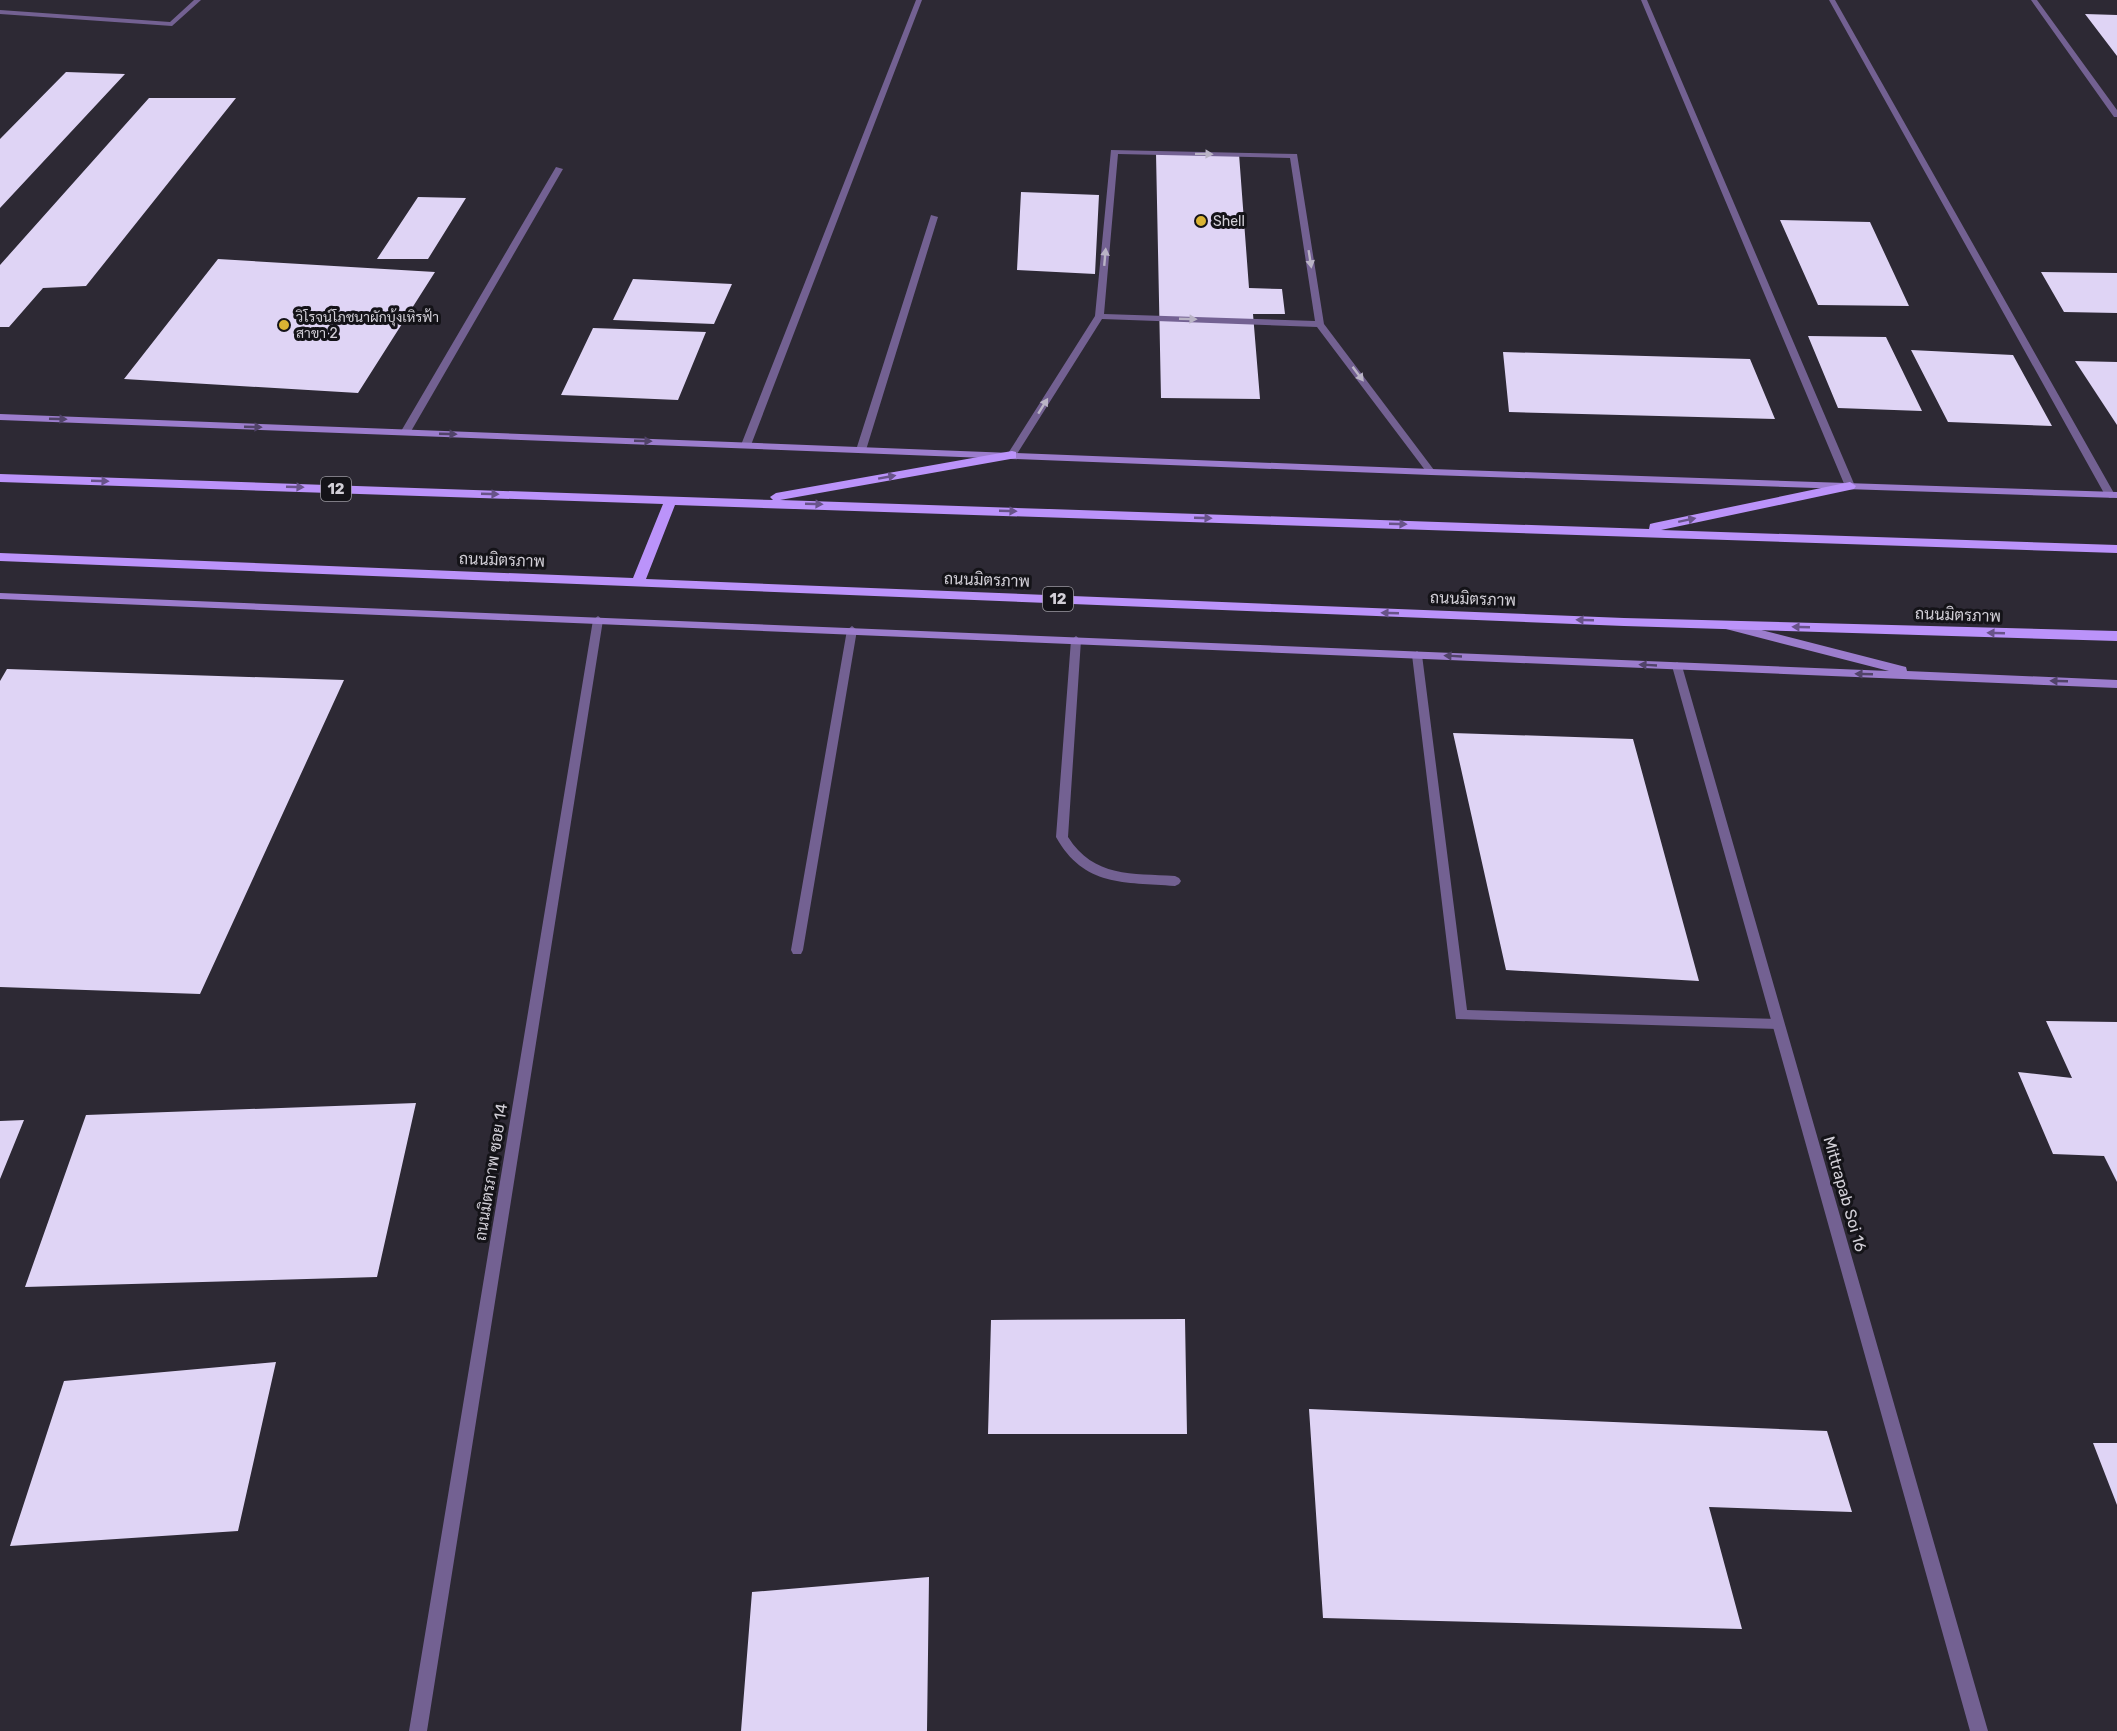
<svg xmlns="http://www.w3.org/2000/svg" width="2117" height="1731" viewBox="0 0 2117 1731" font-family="Rubik,Sarabun,sans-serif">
<rect width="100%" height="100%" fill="#2d2934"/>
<path fill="#dfd4f5" d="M2085,14L2117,15V56Z
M66,72L125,74L0,208V139Z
M149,98H236L86,286L43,288L9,327H0V265Z
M1156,153L1239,154L1249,288L1282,289L1285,314H1253L1260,399L1161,398Z
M1021,192L1099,195L1095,274L1017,270Z
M418,197L466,198L428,259H377Z
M1780,220L1870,222L1909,306L1818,305Z
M218,259L435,272L358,393L124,379Z
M2041,272L2117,273V313L2064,312Z
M633,279L732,284L714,324L613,320Z
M593,328L706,332L678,400L561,395Z
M1808,336L1886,337L1922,411L1838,408Z
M1911,350L2013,355L2052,426L1948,422Z
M1503,352L1750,359L1775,419L1509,412Z
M2075,361L2117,362V425Z
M7,669L344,680L200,994L0,987V681Z
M1453,733L1633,739L1699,981L1506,970Z
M2046,1021L2117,1022V1182L2104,1156L2053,1154L2018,1072L2072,1078Z
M416,1103L377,1277L25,1287L86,1115Z
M24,1120L0,1179V1121Z
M1185,1319L1187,1434H988L991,1320Z
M276,1362L238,1531L10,1546L64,1381Z
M1309,1409L1827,1431L1852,1512L1709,1507L1742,1629L1323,1618Z
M2093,1443H2117V1505Z
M929,1577L927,1731H741L752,1592Z"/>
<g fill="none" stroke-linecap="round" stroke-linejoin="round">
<path fill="#736192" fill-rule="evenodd" d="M1111,150L1297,154L1324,324L1434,470V474H1428L1317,327L1102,319L1015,457H1009L1007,455L1095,316ZM1118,154L1290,158L1315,321L1104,314Z
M556,167L563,169L410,433L408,435H402L400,433Z
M931,215L938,217L866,450L864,452H858L856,450Z
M852,626L857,630L803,950L801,954H793L791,950L847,630Z
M1076,636L1081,640L1068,837C1094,878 1132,873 1175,876L1179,878L1181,881L1179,884L1175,886C1124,882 1084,887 1056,837L1071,640Z
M1417,651L1422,655L1467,1010L1778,1019L1783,1020L1784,1024L1783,1028L1778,1029L1456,1019L1412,655Z"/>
<path fill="#736192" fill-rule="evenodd" d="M194,0H201L172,26L0,14V10L170,22Z
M916,0H922L751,445L746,448L743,447L741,445Z
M1641,0H1647L1855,486L1853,488H1847L1845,486Z
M1829,0H1835L2115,495L2113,497L2110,498L2105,495Z
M2031,0H2037L2117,110V117H2114Z
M598,616L603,620L427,1731H409L593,620Z
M1677,662L1682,666L1988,1731H1970L1672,666Z"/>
<path fill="#9c7dcd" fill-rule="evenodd" d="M0,414L1431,469L2117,492V498L1431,475L0,420Z
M0,593L1889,671L1726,629L1725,626L1726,623L1730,622L1902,666L1906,667L1907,671L2117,680V688L0,599Z"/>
<path fill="#bb93fa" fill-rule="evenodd" d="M1012,451L1016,452V458L780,500L1649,529L1650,524L1654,523L1850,482L1856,486L1854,489L1661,530L2117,545V553L675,505L646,579L1624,618L2117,631V641L1624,626L0,561V553L633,578L663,504L0,482V474L773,500L770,497L776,493Z"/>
</g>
<defs><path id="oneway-solid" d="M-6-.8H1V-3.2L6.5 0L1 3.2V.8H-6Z" transform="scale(1.5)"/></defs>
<g fill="#bab4c6">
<use href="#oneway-solid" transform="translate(1204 154) rotate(1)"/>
<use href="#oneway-solid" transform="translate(1105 257) rotate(-85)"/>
<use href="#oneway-solid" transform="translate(1310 259) rotate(81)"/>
<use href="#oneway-solid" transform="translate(1188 319) rotate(2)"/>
<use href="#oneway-solid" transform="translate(1358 374) rotate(53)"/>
<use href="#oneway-solid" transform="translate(1043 406) rotate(-58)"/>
</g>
<g fill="#514369">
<use href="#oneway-solid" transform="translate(58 419) rotate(2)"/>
<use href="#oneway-solid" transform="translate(253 427) rotate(2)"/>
<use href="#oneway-solid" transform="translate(448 434) rotate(2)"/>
<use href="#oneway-solid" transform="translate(643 441) rotate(2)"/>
<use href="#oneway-solid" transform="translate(1453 656) rotate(-177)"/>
<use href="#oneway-solid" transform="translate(1648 665) rotate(-177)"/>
<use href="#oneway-solid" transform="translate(1864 674) rotate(-178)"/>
<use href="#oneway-solid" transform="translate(2059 681) rotate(-178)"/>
</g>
<g fill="#685389">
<use href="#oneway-solid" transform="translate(887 477) rotate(-10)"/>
<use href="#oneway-solid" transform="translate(100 481) rotate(2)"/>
<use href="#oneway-solid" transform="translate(295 487) rotate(2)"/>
<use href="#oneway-solid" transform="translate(490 494) rotate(2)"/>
<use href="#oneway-solid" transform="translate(814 504) rotate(2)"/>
<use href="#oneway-solid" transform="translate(1008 511) rotate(2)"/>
<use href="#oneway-solid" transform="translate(1203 518) rotate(2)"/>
<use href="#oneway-solid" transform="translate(1687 520) rotate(-12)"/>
<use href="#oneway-solid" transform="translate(1398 524) rotate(2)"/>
<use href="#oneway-solid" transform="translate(1390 613) rotate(-178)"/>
<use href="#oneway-solid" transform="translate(1585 620) rotate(-178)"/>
<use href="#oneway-solid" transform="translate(1801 627) rotate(-178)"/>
<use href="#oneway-solid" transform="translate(1996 633) rotate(-178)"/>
</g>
<g fill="#dab333" stroke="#141318" stroke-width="2">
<circle cx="1201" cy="221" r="6"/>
<circle cx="284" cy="325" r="6"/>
</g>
<g text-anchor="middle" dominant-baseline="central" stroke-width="6" stroke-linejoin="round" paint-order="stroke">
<g font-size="14" fill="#d2cfd7" stroke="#141318" text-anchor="start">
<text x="1213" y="221">Shell</text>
<text x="296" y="317">วิโรจน์โภชนาผักบุ้งเหิรฟ้า<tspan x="296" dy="16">สาขา 2</tspan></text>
</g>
<g fill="#141318" stroke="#99979e" stroke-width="1.5">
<rect x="321" y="477" width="30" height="24" rx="4.5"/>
<rect x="1043" y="587" width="30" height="24" rx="4.5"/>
</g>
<g font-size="15" font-weight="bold" fill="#d2cfd7">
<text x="336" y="489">12</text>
<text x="1058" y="599">12</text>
</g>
<g font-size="16" fill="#d2cfd7" stroke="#141318">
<text transform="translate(502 560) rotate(2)">ถนนมิตรภาพ</text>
<text transform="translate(987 580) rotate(2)">ถนนมิตรภาพ</text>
<text transform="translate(1473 599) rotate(2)">ถนนมิตรภาพ</text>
<text transform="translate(1958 615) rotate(2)">ถนนมิตรภาพ</text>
<text transform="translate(491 1172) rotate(-81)">ถนนมิตรภาพ ซอย 14</text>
<text transform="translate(1845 1194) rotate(74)">Mittrapab Soi 16</text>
</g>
</g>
</svg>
